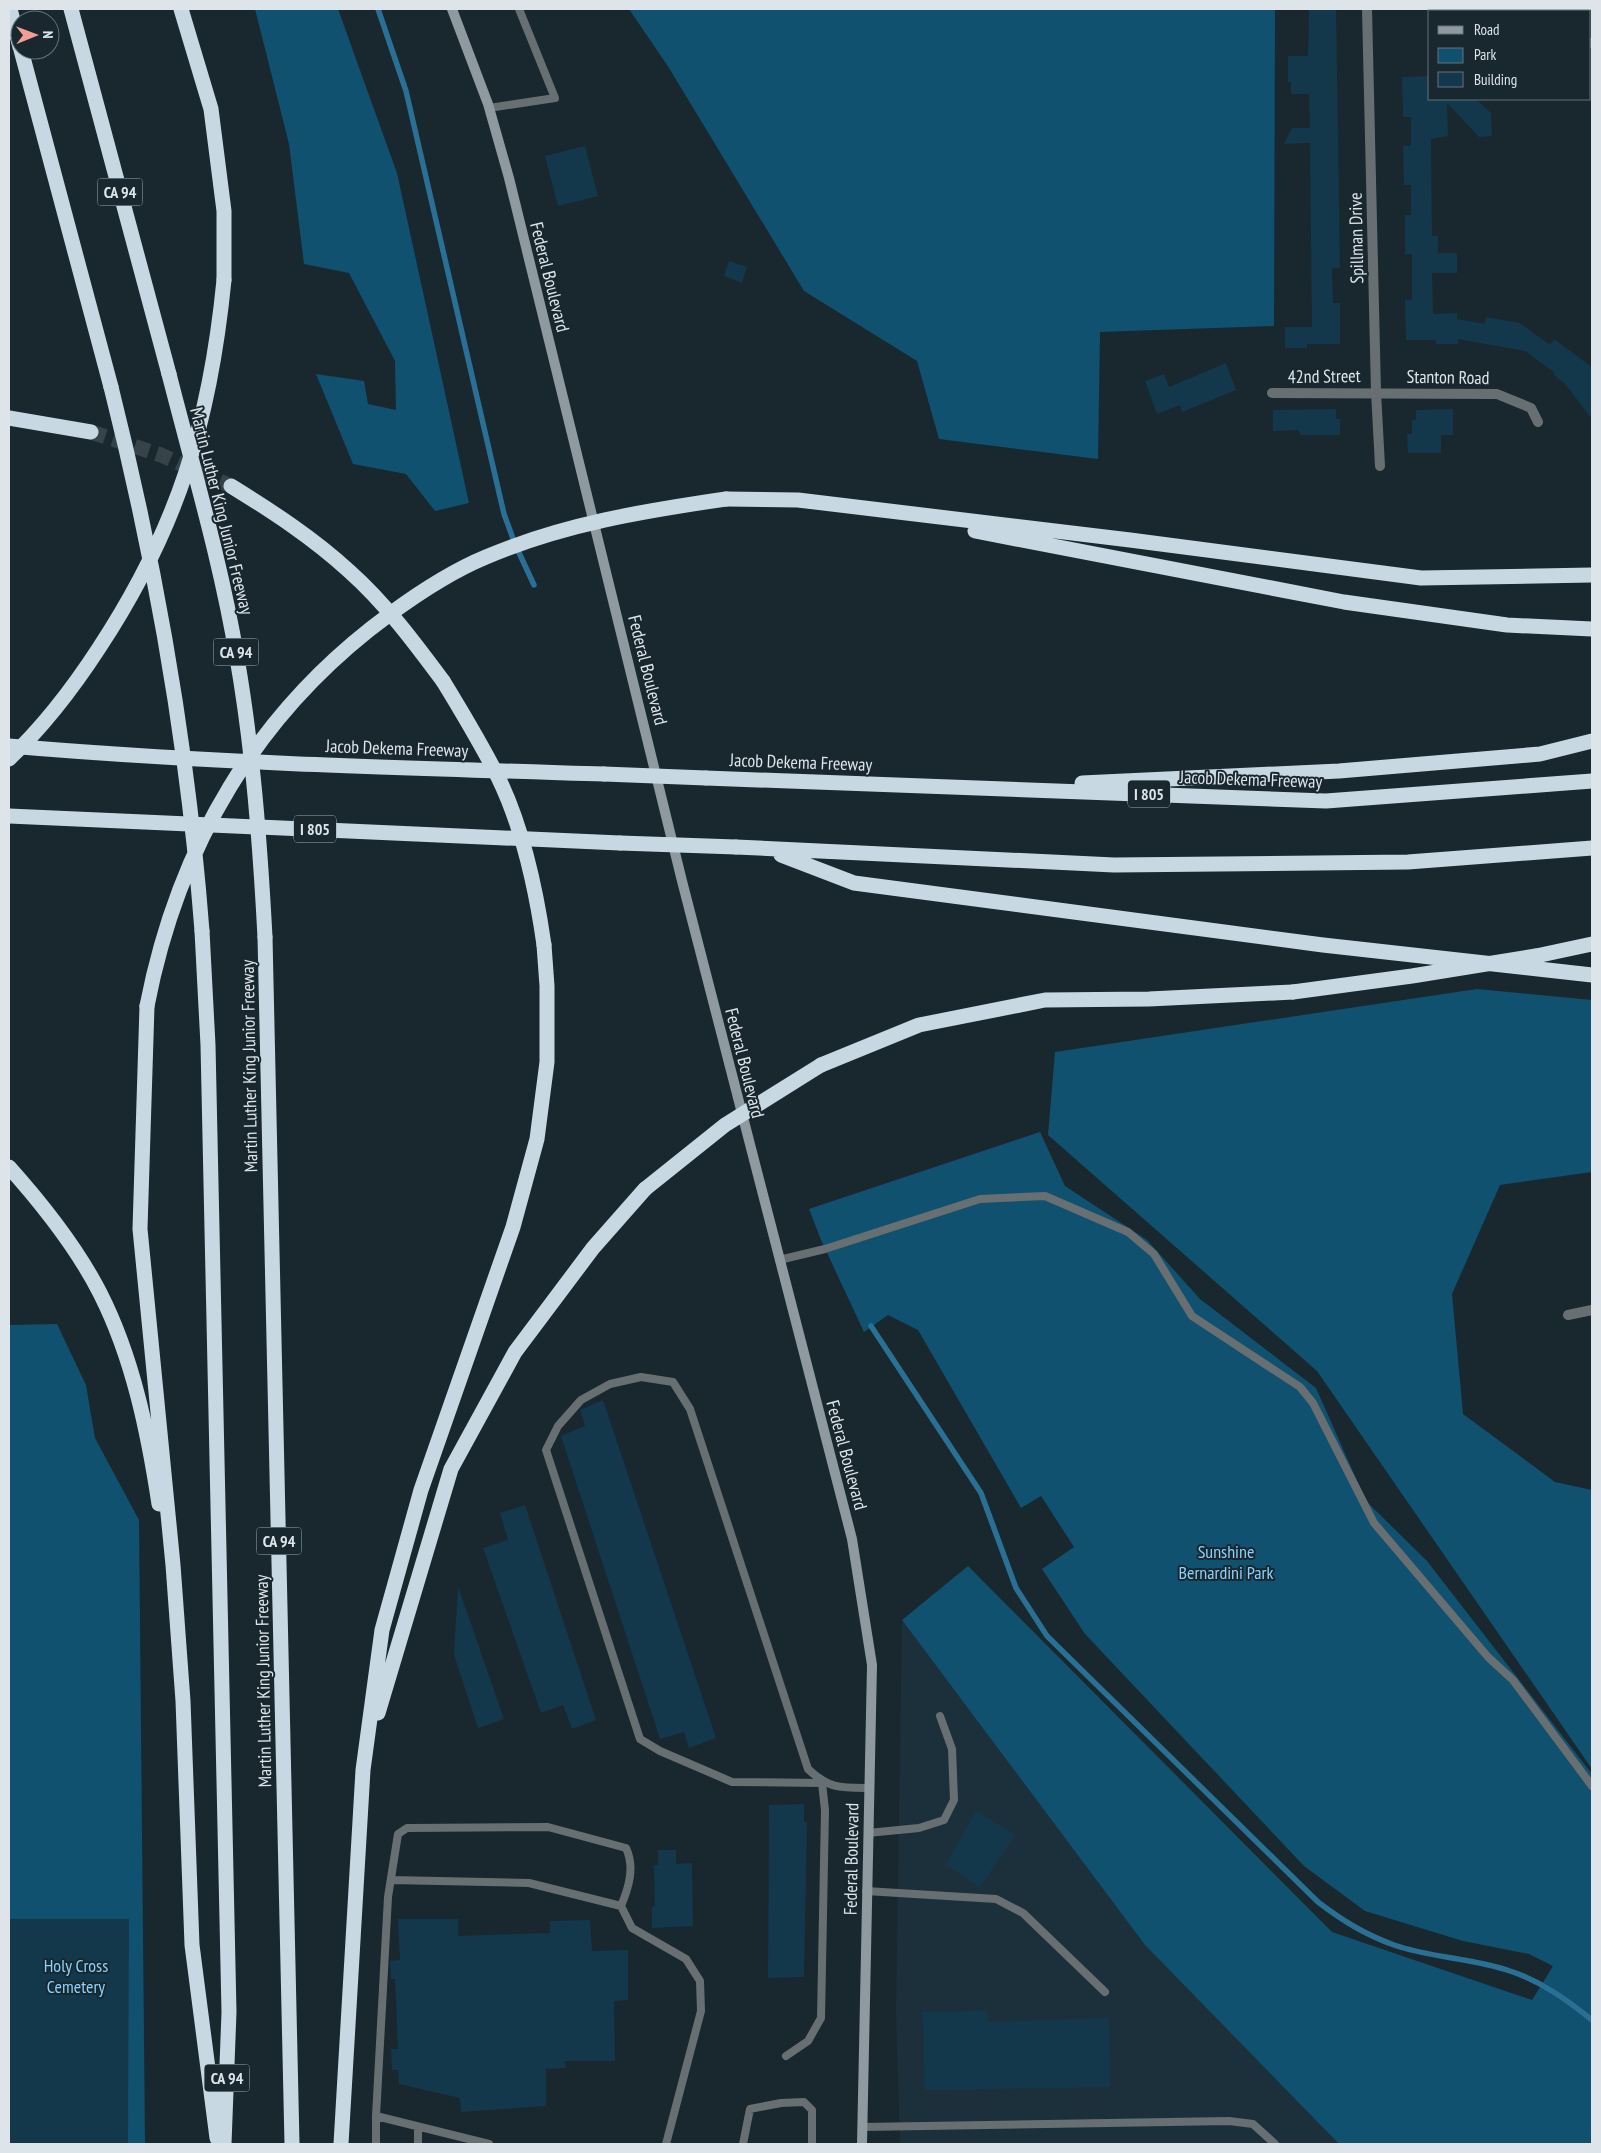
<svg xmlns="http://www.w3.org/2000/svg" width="1601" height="2153" viewBox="0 0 1601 2153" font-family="'PT Sans Narrow',sans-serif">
<rect width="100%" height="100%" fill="#19272e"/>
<path fill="#1c303c" d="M902,1620L1145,1945L1339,2144H900L896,2013Z"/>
<path fill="#105170" d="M255,9H338L397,173L469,503L435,511L406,474L353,464L316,374L364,381L368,404L396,410L395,361L349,273L304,264L289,144Z
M629,9H1275L1274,326L1100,332L1098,459L939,439L917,361L804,291L669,68Z
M1477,989L1592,1000V1172L1500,1185L1452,1294L1463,1414L1555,1482L1592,1490V1769L1317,1371L1048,1135L1055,1052Z
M1040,1132L1065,1186L1147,1240L1200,1299L1316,1388L1366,1501L1427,1561L1592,1774V2144H1339L1145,1945L902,1620L968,1566L1332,1932L1532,2000L1553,1966L1529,1954L1463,1941L1365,1911L1304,1866L1085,1634L1042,1569L1074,1547L1041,1496L1021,1508L918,1330L888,1315L864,1332L821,1240L809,1209Z
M57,1324L86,1385L95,1438L139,1520L145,2144H9V1325Z"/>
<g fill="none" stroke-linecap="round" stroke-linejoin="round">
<path stroke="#2a7094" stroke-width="5.5" d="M378,9L406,91L504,514L515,544L534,585
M871,1326L981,1493L1016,1588L1047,1636L1318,1902C1343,1921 1364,1934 1394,1945C1431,1958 1473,1958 1510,1971C1541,1981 1567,2000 1592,2020"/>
</g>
<path fill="#14384b" d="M1309,9H1336L1340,268H1332L1333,303H1340V344H1307V348H1285V327H1312L1310,143L1284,144L1292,128H1310L1309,94H1291V82H1288V56H1308Z
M1430,76V99H1476L1491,113L1492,136L1479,137L1447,103L1448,136L1431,139L1432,236H1438V253H1457V273H1432L1433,314L1457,313V319L1485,324L1486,317L1520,323L1550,345L1554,339L1592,367V419L1566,385L1553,374L1555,373L1525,351L1458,339V344H1436V340H1406L1405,300H1412V254H1405V215H1411V185H1404L1403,146H1411V117H1403L1402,77Z
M585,146L598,196L558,206L545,156Z
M729,261L747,267L742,283L724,276Z
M1226,363L1236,390L1182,412L1180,405L1157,414L1145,381L1164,374L1169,387Z
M1336,409V419H1340V435H1300L1299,430L1273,431V410Z
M1453,409V435H1441V453H1408L1407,434H1412V420H1416V410Z
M603,1400L716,1738L689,1748L684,1732L660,1739L561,1436L585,1426L580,1410Z
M525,1505L596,1720L572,1729L563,1705L541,1713L483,1548L508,1540L500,1513Z
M458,1586L504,1719L478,1728L454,1655Z
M804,1804V1822H807L804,1977L768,1978L769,1805Z
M976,1811L1015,1835L980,1887L946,1865Z
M658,1850H676V1864L692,1863L693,1926L652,1928V1907L655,1906L654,1865H658Z
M9,1919H129L128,2144H9Z
M398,1919H458V1936L550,1933V1921L590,1920L592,1951L628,1950V2000L614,2001L615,2061H565L566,2068L546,2069V2106L461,2112L460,2098L399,2084L398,2070H392L391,2049H398L395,1979H391L390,1961L400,1960Z
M987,2011L988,2022L1109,2018L1110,2087L925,2090L923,2012Z"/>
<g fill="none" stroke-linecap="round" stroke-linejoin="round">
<path stroke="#36444a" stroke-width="15" stroke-dasharray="15 8" stroke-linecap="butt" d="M91,432L161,455L231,486"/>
<path stroke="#686f73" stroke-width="8" d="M1555,9L1557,11
M1590,42L1592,44
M489,108L555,98L519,9
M779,1260L825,1249L980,1199L1045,1196L1128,1232L1154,1254L1192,1316L1300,1387L1313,1403L1374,1523L1488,1657L1513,1680L1592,1786
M868,1833L919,1828L944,1820L954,1800L952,1749L940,1716
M391,1880L529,1883L621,1906
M866,1891L996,1899L1023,1913L1105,1992
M786,2056L808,2041L821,2018L825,1810L822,1783L732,1782L660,1751L640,1739L546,1450L558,1426L581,1400L610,1384L641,1377L673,1382L690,1409L808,1769C829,1789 841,1788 869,1788
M376,2116L489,2144
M418,2127V2144
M862,2127L1229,2121L1253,2124L1275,2144
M376,2144V2116L388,1897L398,1834L407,1828L548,1827L626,1848C635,1867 629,1887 621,1906L632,1928L686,1959L700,1981L701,2011L666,2144
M743,2144L750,2109L781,2103L804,2102L812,2110V2144"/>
<path stroke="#686f73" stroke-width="10" d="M1367,9L1376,392L1380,466
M1272,393L1497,394L1531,408L1538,422
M1568,1315L1592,1310"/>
<path stroke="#8e99a0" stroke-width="10" d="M452,9L488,104L509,178L682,881L852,1539L872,1665L862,2144"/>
<path stroke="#c7d8e2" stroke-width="15" d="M10,9L20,47
M71,9L169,374
M181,9L211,109L224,211V280
M21,50L111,387
M9,418L91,432
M231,486C273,512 313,538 349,571C385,603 414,642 443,681
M726,499L798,500L1130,540L1421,578L1592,575
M975,531L1344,602L1507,625L1592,629
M9,746C207,763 405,768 604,774
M706,778L1326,801L1592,781
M1082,783L1339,771L1540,754L1592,741
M9,816L620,843
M736,847L1114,865L1408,862L1592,848
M781,855L854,883L1323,945L1592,975
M202,931L208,1045L229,2012L224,2144
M265,937L292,2144
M1536,956L1592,944
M147,1006L140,1229L173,1565L183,1701L192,1945L217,2138
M821,1065L919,1025L1045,1000L1149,999L1293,992
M9,1167C43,1205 76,1246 100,1293C133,1358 148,1432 159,1504
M378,1713L451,1469L515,1352L593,1248L645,1189
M341,2144L363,1770L382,1630L421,1490L513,1227L537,1139L547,1062V986L544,945"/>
<path stroke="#c7d8e2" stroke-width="15" d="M169,374C193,468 221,562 237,658C253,750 260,843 265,937
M111,387C156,566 188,747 202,931
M443,681C462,712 481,744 498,777C523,828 536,889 544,945
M9,759C44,726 73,688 99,648C178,528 210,422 224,280
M604,774L706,778
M620,843L736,847
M1293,992L1412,976L1536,956
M147,1006C178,846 257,711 390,614C420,592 452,571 486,557C563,524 644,511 726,499
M645,1189L725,1125L821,1065"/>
</g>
<g text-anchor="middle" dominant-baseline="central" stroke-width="4" stroke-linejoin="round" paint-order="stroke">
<g fill="#19272e" stroke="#a2acb2" stroke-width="1">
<rect x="97.5" y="178.5" width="45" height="27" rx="4"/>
<rect x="213.5" y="638.5" width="45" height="27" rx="4"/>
<rect x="1128" y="780.5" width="42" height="27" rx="4"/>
<rect x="294" y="815.5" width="42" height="27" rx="4"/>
<rect x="256.5" y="1527.5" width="45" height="27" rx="4"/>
<rect x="204.5" y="2064.5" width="45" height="27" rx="4"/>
</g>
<g font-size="16" font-weight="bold" fill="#dde5eb">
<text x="120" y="192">CA 94</text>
<text x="236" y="652">CA 94</text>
<text x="1149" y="794">I 805</text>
<text x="315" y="829">I 805</text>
<text x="279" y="1541">CA 94</text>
<text x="227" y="2078">CA 94</text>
</g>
<g font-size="18" fill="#dde5eb" stroke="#19272e">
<text transform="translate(1356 238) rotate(-91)">Spillman Drive</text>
<text transform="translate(550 277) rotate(76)">Federal Boulevard</text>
<text transform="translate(1324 376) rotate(-1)">42nd Street</text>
<text transform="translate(1448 377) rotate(1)">Stanton Road</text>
<text transform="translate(222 511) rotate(76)">Martin Luther King Junior Freeway</text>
<text transform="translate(648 670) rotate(76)">Federal Boulevard</text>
<text transform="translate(397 748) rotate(2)">Jacob Dekema Freeway</text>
<text transform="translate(801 762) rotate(2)">Jacob Dekema Freeway</text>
<text transform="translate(1251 779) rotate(2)">Jacob Dekema Freeway</text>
<text transform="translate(745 1063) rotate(76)">Federal Boulevard</text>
<text transform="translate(249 1066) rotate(-91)">Martin Luther King Junior Freeway</text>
<text transform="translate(847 1455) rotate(75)">Federal Boulevard</text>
<text transform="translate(263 1681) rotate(-91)">Martin Luther King Junior Freeway</text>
<text transform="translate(851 1859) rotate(-89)">Federal Boulevard</text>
</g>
<g font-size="18" fill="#88d2fd" stroke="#19272e">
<text x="1226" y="1551">Sunshine<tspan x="1226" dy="21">Bernardini Park</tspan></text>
<text x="76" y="1965">Holy Cross<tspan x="76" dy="21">Cemetery</tspan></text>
</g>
</g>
<rect width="1601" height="2153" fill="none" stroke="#dde5eb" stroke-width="20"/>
<rect x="1428" y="10" width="162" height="90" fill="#19272e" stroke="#67737a"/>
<rect x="1438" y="26" width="25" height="8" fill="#8e99a0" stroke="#67737a"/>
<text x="1474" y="35" font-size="15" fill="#dde5eb">Road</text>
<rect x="1438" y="48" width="25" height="15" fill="#105170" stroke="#67737a"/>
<text x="1474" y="60" font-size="15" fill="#dde5eb">Park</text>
<rect x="1438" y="72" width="25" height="15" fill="#14384b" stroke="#67737a"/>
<text x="1474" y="85" font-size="15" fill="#dde5eb">Building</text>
<g transform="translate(35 35) rotate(89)"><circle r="24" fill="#19272e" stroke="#67737a"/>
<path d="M0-4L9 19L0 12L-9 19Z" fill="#f59c95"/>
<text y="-8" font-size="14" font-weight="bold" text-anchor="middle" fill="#dde5eb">N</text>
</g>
</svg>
